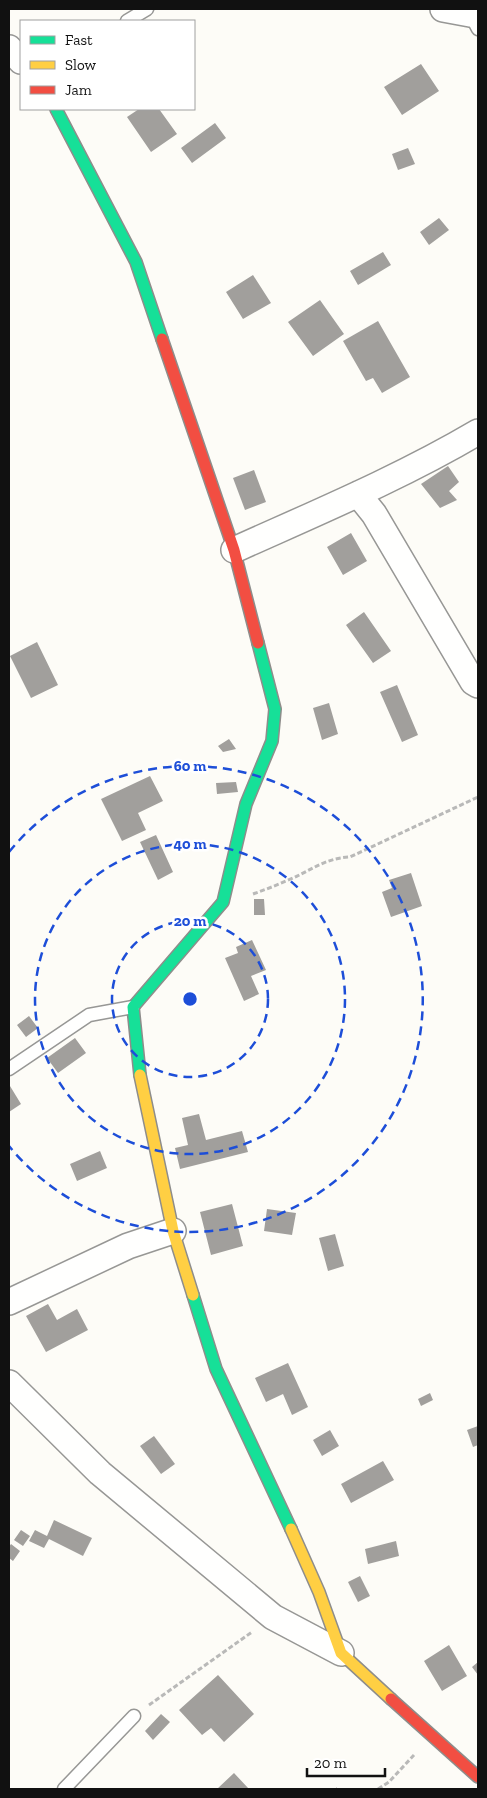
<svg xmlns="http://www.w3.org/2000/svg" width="487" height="1798" viewBox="0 0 487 1798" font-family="'Zilla Slab',serif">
<rect width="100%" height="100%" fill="#fdfcf7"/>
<path fill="#a19f9c" d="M421,64L439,91L402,115L384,87Z
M139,109H159L177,134L151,152L127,117Z
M215,123L226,138L192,163L181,148Z
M408,148L415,164L398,170L392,154Z
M439,218L449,230L429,245L420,232Z
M383,252L391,265L358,285L350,271Z
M253,275L271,303L243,319L226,292Z
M320,300L344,334L313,356L288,322Z
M378,321L410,377L382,393L373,378L366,381L343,341Z
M448,466L459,482L449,491L457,500L440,508L421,484Z
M254,470L266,502L245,510L233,478Z
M351,533L367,561L343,575L327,547Z
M364,612L391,651L373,663L346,625Z
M37,642L58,685L31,698L10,656Z
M397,685L418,735L402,742L380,692Z
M329,703L338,734L322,740L313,708Z
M229,739L236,749L223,752L218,746Z
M150,776L163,801L138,813L146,830L122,841L101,799Z
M236,782L238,792L217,794L216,783Z
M156,835L173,872L158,880L140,842Z
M411,873L422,906L391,917L382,892L392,888L389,880Z
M254,899H264L265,915H254Z
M252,940L266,970L251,976L259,994L244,1001L225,958L238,953L236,947Z
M29,1016L38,1028L26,1037L17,1025Z
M75,1038L86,1053L58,1073L47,1058Z
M10,1086L21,1104L9,1112V1087Z
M199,1114L206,1140L242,1131L248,1152L180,1169L175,1148L188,1145L182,1118Z
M100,1151L107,1168L77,1181L70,1164Z
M232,1204L243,1246L211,1255L200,1212Z
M267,1209L296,1213L292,1235L264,1231Z
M335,1234L344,1266L328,1271L319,1238Z
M48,1304L57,1320L77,1309L88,1330L46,1352L26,1316Z
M288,1363L308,1407L292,1415L283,1394L266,1402L255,1378Z
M430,1393L433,1400L421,1406L418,1399Z
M478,1426V1445L473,1447L467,1430Z
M330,1430L339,1446L322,1456L313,1440Z
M154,1436L175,1464L161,1474L140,1446Z
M383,1461L394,1480L351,1503L341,1484Z
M54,1520L92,1538L83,1556L49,1539L44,1548L29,1541L35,1530L47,1536Z
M21,1530L30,1536L23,1546L14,1540Z
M396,1541L399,1556L368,1564L365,1549Z
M11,1544L20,1551L13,1561L9,1558V1547Z
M360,1576L370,1596L358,1602L348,1582Z
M449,1645L467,1676L442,1691L424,1661Z
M478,1662V1675L472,1667Z
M218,1675L254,1714L224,1742L211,1728L202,1735L179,1710Z
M161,1714L170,1722L153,1740L145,1731Z
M234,1773L249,1789H217Z"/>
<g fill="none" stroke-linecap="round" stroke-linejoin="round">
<defs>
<path id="lane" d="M473,13L470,14L478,29
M127,21L147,9
M9,1069L89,1015L133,1007
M64,1789L134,1716"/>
<path id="street" d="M443,9L470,14
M9,48L21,61
M358,494L374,514L473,682L478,685
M234,550C316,513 400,478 478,432
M9,1302L128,1246L173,1231
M9,1383L100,1473L273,1617L341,1653"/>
<path id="fast" d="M56,109L136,262L162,339
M140,1075L133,1007L223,902L246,804L272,741L275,709L258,643
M193,1295L216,1369L291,1529"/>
<path id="slow" d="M140,1075L173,1231L193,1295
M291,1529L319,1592L341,1653L391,1699"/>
<path id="jam" d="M162,339L234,550L258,643
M391,1699L478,1777"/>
</defs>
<use href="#lane" stroke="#979795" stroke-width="15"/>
<use href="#street" stroke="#979795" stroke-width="28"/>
<use href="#fast" stroke="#8e8d8b" stroke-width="14"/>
<use href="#slow" stroke="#8e8d8b" stroke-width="14"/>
<use href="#jam" stroke="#8e8d8b" stroke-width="14"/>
<path stroke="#b9b9b8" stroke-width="3" stroke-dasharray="5 2.5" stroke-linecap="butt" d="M253,894C264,890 275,886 286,881C309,872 324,858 350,857L478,797
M149,1705L252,1632
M336,1789H337
M378,1789L389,1782L414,1755"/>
<use href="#lane" stroke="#fffffe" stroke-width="12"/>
<use href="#street" stroke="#fffffe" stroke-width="25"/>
<use href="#fast" stroke="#16e098" stroke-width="11"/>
<use href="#slow" stroke="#ffcf43" stroke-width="11"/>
<use href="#jam" stroke="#f24e42" stroke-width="11"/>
</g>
<g fill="none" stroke="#1d4ed8" stroke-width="2.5" stroke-dasharray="9 6">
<circle cx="190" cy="999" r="78"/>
<circle cx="190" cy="999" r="155"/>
<path d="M9 852A233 233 0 1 1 9 1146"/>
</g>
<circle cx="190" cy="999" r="8" fill="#1d4ed8" stroke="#fff" stroke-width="2.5"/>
<g font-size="15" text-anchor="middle" font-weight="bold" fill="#1d4ed8" stroke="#fff" stroke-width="5" stroke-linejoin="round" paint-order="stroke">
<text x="190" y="771">60 m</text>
<text x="190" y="849">40 m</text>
<text x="190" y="926">20 m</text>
</g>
<rect width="487" height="1798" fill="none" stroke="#111111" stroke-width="20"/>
<rect x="20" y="20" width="175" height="90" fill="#ffffff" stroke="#a0a0a0"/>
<rect x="30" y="36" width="25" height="8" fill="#16e098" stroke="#a0a0a0"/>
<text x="65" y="45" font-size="15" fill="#111111">Fast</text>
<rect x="30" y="61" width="25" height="8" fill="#ffcf43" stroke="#a0a0a0"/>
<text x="65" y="70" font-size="15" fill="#111111">Slow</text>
<rect x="30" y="86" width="25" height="8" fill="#f24e42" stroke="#a0a0a0"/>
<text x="65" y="95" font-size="15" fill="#111111">Jam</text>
<path d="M307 1768v8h78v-8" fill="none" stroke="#111111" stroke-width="2.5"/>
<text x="314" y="1768" font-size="15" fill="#111111" stroke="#ffffff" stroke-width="4" paint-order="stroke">20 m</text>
</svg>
